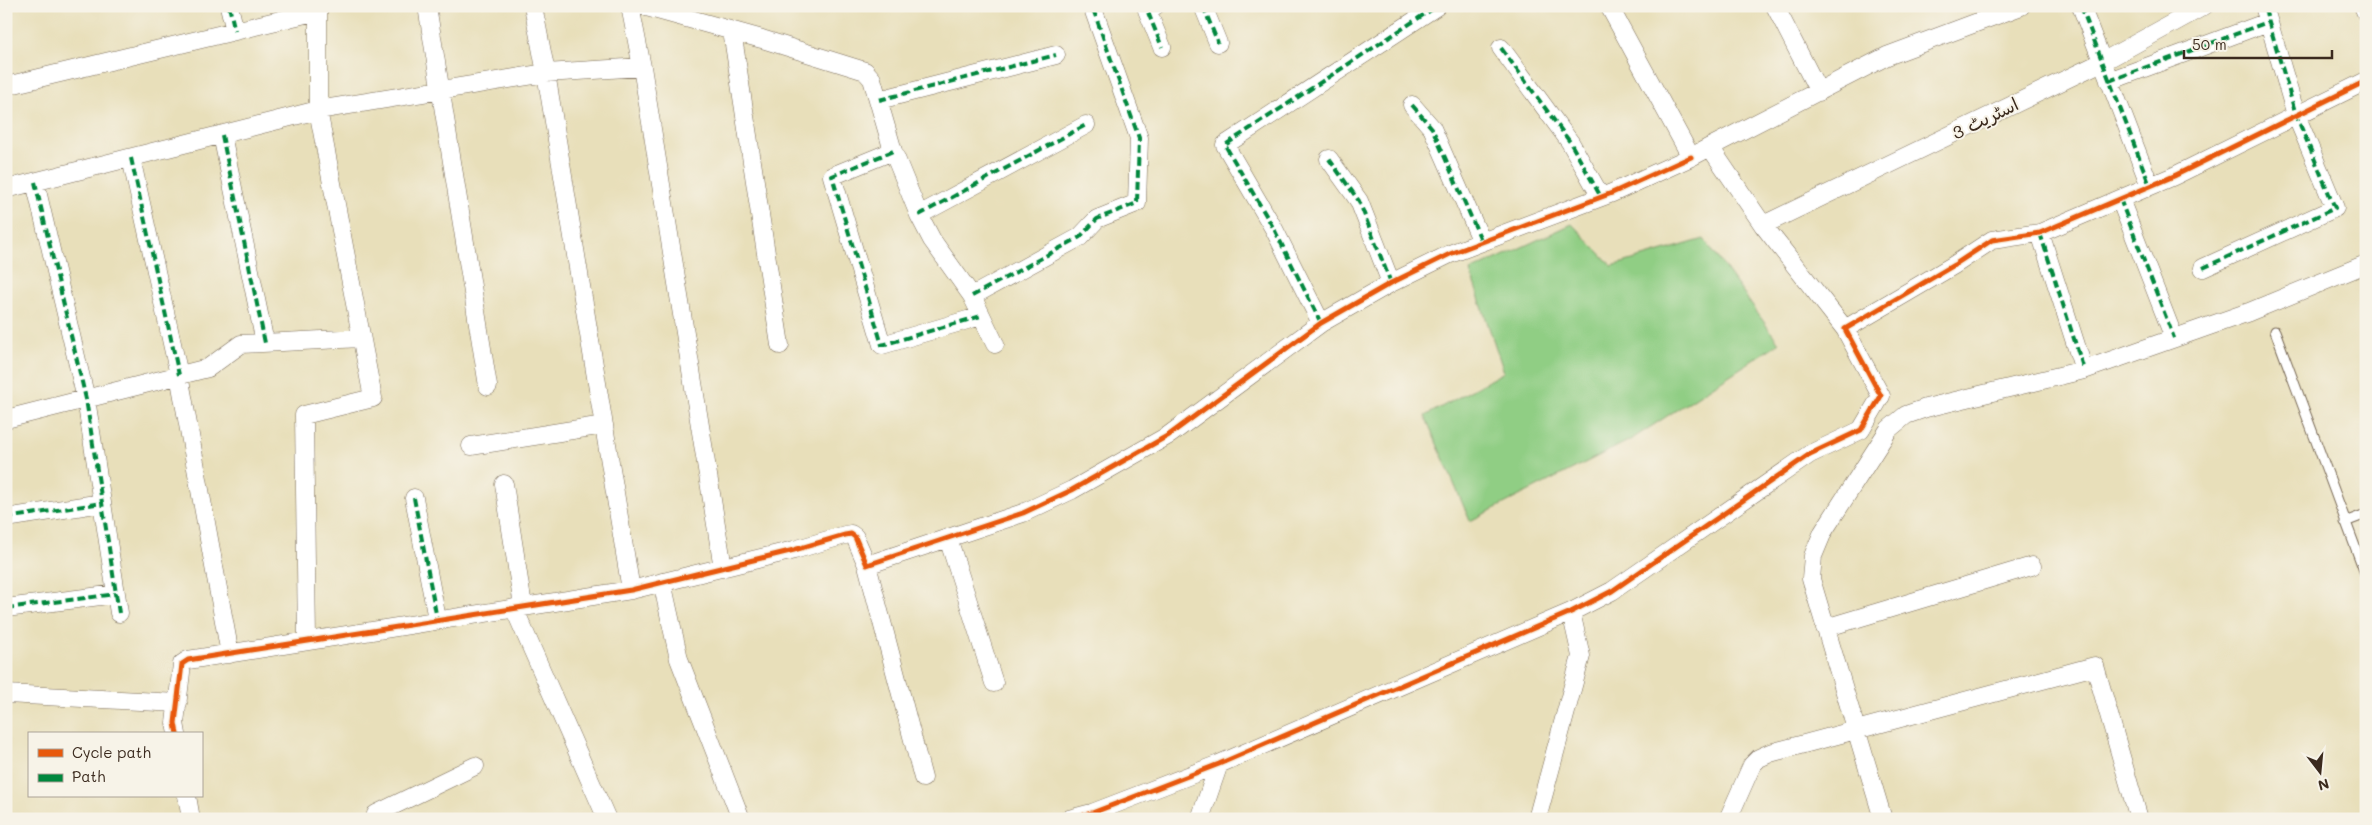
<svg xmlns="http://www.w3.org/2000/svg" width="2372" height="825" viewBox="0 0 2372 825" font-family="Mali,'Playpen Sans Arabic',sans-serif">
<rect width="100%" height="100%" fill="#f7f3e8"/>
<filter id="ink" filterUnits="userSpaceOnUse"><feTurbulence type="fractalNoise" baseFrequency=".02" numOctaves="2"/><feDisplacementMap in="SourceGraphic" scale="10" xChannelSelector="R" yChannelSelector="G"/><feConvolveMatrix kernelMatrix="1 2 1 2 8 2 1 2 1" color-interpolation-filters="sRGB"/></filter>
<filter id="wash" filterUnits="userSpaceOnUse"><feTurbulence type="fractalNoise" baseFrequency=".0096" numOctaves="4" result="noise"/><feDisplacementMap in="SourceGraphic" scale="20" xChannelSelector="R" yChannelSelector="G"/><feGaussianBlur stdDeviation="1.12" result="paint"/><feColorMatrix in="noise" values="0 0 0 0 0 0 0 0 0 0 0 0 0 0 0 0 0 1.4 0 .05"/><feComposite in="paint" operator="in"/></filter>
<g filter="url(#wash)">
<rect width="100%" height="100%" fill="#e8dfba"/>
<path fill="#90ce84" stroke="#667c51" d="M1572,224L1612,266L1704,239L1779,343L1632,439L1470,521L1425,416L1504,372L1470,271Z"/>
</g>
<g filter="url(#ink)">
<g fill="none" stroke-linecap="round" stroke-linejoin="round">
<defs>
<path id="lane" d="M2275,331L2366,576
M2345,522L2366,514"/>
<path id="street" d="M229,6L235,31
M427,6L488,386
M533,6L546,73L631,590
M643,6L762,39L865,71L872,79L893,151L919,215L932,240L972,296L995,344
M1155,6L1147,10L1162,47
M1203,6L1218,43
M1609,6L1691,157L1710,147L1763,225L1845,329
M1775,6L1819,92
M2081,6L2150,186
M2363,6L2366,13
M732,31L780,345
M1501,48L1570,142L1601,197
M642,67L723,568
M2109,81L2268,22
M6,86L318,11L319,6
M879,100L1056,55
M1412,105L1432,128L1482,242
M222,135L265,343
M1710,147L1887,56L2021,6
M893,151L832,176L882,345L981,316
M131,158L179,375L230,654
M1329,159L1359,201L1391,283
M35,182L86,399L119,613
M6,189L318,110L546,73L642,67L630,6
M2120,199L2174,338
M919,215L1086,125
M1763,225L2102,62L2204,6
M2040,233L2084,370
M2203,268L2335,208L2296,115L2264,6
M972,296L1080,237L1097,219L1137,203L1139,138L1092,6
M1321,323L1274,229L1225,145L1437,6
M6,419L208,368L241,344L361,338
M471,446L604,425
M504,484L523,606
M414,498L437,619
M6,518L102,503
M948,538L994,683
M867,565L923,778
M662,582L679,659L741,819
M6,608L116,594
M514,608L607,819
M1825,628L2032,566
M307,640L304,415L373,398L318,110V11
M6,694L178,703
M177,734L175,723L182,664L188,660L631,590L794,550L845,535L851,534L855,537L867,565L1023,513L1072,490L1169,435L1321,323L1391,283L1450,254L1612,193L1691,157
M187,796L191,819
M376,814L475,766
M1069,819L1092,813L1219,764L1571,612L1612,591L1810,454L1861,430L1881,396L1845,329L1954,265L1992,240L2040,233L2174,176L2366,81
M1200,819L1219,764
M1537,819L1581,656L1571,612
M1728,819L1752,765L1759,758L1770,753L2095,666L2139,819
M1883,819L1811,579L1813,556L1823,532L1889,429L1906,415L1926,408L2084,370L2249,312L2366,264"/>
</defs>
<use href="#lane" stroke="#786955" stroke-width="11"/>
<use href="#street" stroke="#786955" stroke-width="19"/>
<use href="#lane" stroke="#fff" stroke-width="9"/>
<use href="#street" stroke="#fff" stroke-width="18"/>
<path stroke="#00873e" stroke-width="4" stroke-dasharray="8 4" stroke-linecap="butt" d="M229,6L235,31
M1155,6L1147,10L1162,47
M1203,6L1218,43
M2081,6L2150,186
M2363,6L2366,13
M1501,48L1570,142L1601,197
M2109,81L2268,22
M879,100L1056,55
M1412,105L1432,128L1482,242
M222,135L265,343
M893,151L832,176L882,345L981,316
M131,158L179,375
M1329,159L1359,201L1391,283
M35,182L86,399L119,613
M2120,199L2174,338
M919,215L1086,125
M2040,233L2084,370
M2203,268L2335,208L2296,115L2264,6
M972,296L1080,237L1097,219L1137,203L1139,138L1092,6
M1321,323L1274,229L1225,145L1437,6
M414,498L437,619
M6,518L102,503
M6,608L116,594"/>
<defs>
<path id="cycleway" d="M177,734L175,723L182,664L188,660L631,590L794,550L845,535L851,534L855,537L867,565L1023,513L1072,490L1169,435L1321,323L1391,283L1450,254L1612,193L1691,157
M1069,819L1092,813L1219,764L1571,612L1612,591L1810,454L1861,430L1881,396L1845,329L1954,265L1992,240L2040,233L2174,176L2366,81"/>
</defs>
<use href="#cycleway" stroke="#f7f3e8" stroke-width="8"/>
<use href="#cycleway" stroke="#e8590c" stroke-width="5"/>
</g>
</g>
<g text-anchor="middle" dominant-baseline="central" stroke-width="4" stroke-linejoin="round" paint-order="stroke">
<g font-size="18" fill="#3b2a1e" stroke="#f7f3e8">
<text transform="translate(1985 118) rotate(-26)">اسٹریٹ 3</text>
</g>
</g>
<rect width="2372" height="825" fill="none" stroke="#f7f3e8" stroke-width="25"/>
<rect x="28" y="732" width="175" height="65" fill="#f7f3e8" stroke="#aca397"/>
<rect x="38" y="749" width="25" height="8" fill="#e8590c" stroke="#aca397"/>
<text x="72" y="758" font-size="15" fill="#3b2a1e">Cycle path</text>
<rect x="38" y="774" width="25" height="8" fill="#00873e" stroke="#aca397"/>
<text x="72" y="782" font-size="15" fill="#3b2a1e">Path</text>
<g transform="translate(2320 772) rotate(164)" stroke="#f7f3e8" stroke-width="4" paint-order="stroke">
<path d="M0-4L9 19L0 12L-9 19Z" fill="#3b2a1e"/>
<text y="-8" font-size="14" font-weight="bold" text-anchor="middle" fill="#3b2a1e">N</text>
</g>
<path d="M2184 50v8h148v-8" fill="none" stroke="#3b2a1e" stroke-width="2.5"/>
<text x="2192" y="50" font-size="15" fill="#3b2a1e" stroke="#f7f3e8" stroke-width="4" paint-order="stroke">50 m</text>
</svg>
